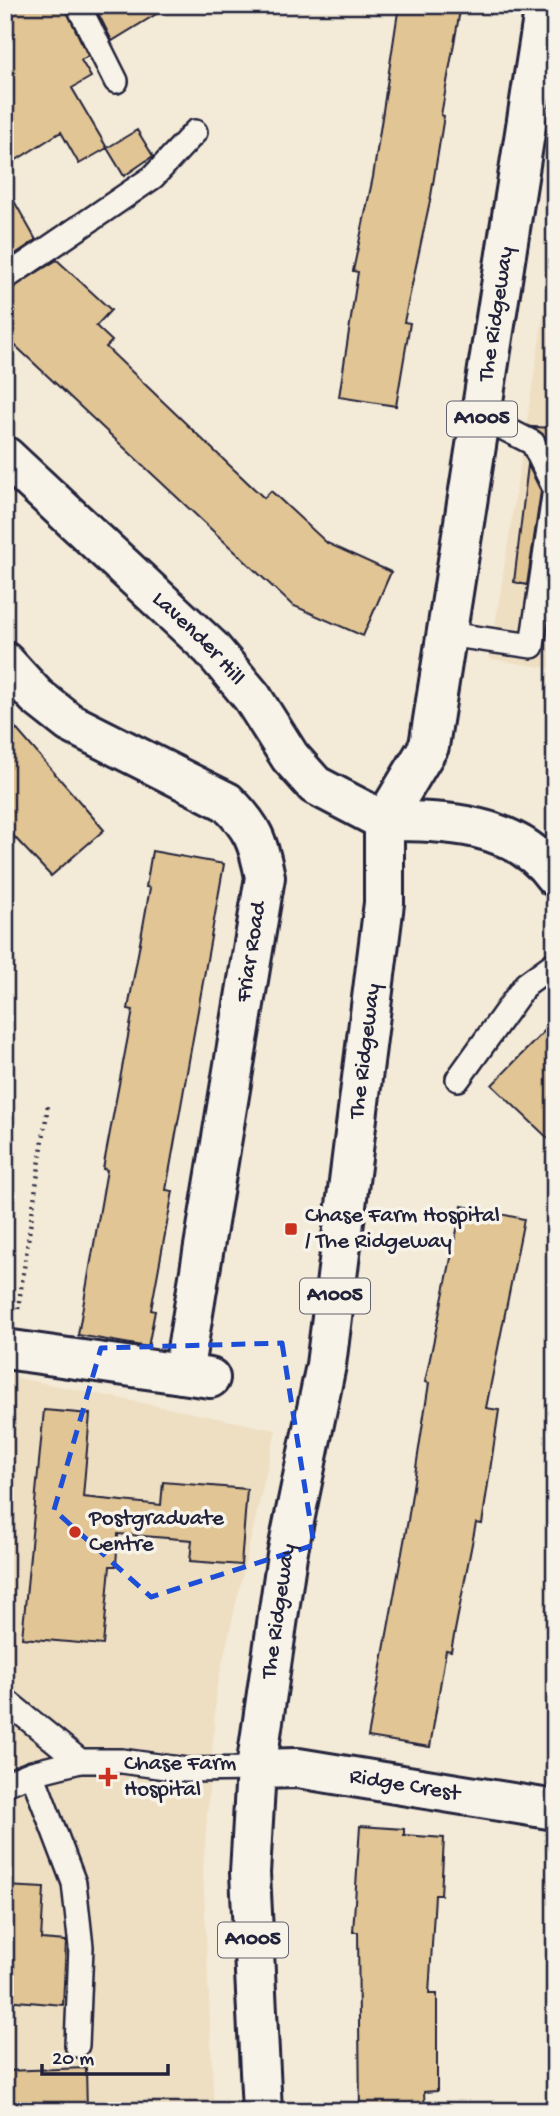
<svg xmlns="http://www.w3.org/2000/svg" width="560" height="2116" viewBox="0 0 560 2116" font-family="'Gochi Hand',sans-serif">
<rect width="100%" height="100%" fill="#f3ead7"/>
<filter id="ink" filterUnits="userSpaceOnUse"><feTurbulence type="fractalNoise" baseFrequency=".0143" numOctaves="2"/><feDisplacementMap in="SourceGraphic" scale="14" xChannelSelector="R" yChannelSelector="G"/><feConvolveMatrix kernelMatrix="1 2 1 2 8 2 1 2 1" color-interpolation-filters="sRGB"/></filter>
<g filter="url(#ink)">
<path fill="#eedfc3" d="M555,240V669L490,659Z
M5,1360L18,1378L276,1430L217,1686L203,1869L214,2111H5Z"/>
<path fill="#e1c595" stroke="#22223b" stroke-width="2" d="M5,5H64L88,56L81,60L91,77L72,88L107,148L79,164L61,132L5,167Z
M94,5H171L112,41Z
M399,5H461L441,115L444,116L431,196L404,322L410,323L396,406L339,397L358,272L353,271L373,177Z
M137,130L153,156L124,176L107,148Z
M5,185L36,240L5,261Z
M57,260L111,310L96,326L112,341L106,347L225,461L264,498L271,491L327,543L391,572L363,636L292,605L5,336V292Z
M533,427L555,428V456L545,436Z
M528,465L541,491L527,585L514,582Z
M5,716L104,830L51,876L5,827Z
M152,851L224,864L166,1190L173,1191L151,1310L155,1311L148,1347L78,1335L107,1170L103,1169L133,1010L128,1009L150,888L146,887Z
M555,1020V1145L492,1085Z
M462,1206L524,1219L486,1408L499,1410L482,1524L476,1523L451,1651L446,1650L430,1747L368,1737L408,1520L429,1383L425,1382Z
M44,1410L90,1414L83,1497L161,1505L163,1482L247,1489L241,1565L190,1561L192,1540L118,1534L116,1566H110L103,1645L22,1638Z
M360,1826L404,1829V1835L444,1838L441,1895H435L429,1994H437V2091L424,2092L425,2111H360L358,1932H353Z
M5,1886L44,1888L41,1939L66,1941L63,2005L5,2000Z
M86,2068L87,2111H7L5,2071Z"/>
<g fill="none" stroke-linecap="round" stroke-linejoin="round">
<defs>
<path id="service" d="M78,5L116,81
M5,278L153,177L195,132
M447,634L532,646L555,489L533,443L482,417
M458,1079L526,984L555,963
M5,1700L80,1761
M32,1773L74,1883L81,1947L77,2045
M5,1784L32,1773L80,1761H122L187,1770L256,1769"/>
<g id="minor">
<path d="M5,662L37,697L70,723L227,802C253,828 258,841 265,877L183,1374"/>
<path d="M384,821C445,821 516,822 555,877"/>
<path d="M5,1349L210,1378"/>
<path id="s1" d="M256,1769L298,1768L555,1810"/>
</g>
<g id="tertiary">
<path id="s2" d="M5,456L211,648L252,697L290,757L315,785L384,821"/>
</g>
<g id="primary">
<path id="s3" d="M262,2111L250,1873L256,1769L287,1555L326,1365L384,903V821L429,746L545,5"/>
</g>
</defs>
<use href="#service" stroke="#22223b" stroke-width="28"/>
<use href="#minor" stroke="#22223b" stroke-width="44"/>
<use href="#tertiary" stroke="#22223b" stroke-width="44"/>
<use href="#primary" stroke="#22223b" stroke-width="44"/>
<path stroke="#22223b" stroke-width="4.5" stroke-dasharray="2 5" stroke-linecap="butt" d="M18,1309L48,1105"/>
<use href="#service" stroke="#f7f3e8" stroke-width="23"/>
<use href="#minor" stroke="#f7f3e8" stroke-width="38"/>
<use href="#tertiary" stroke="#f7f3e8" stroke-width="38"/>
<use href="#primary" stroke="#f7f3e8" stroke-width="38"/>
</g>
</g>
<path fill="none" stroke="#1d4ed8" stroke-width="5" stroke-dasharray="14 9" stroke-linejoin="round" d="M282,1343L314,1545L151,1597L54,1510L101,1348Z"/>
<g fill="#c8321e" stroke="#f7f3e8" stroke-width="2.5">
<rect x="284" y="1222" width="14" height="14" rx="3.5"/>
<circle cx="75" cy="1532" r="7"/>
<path d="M104.5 1766.5h7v7h7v7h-7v7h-7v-7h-7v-7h7z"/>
</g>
<g text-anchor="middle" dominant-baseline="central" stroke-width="7" stroke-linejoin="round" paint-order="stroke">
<g fill="#f7f3e8" stroke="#62616f" stroke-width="2">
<rect x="447" y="401.5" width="70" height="35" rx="5"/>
<rect x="300" y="1278.5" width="70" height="35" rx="5"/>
<rect x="218" y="1922.5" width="70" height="35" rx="5"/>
</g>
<g font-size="21" font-weight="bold" fill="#22223b">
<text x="482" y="419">A1005</text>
<text x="335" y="1296">A1005</text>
<text x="253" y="1940">A1005</text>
</g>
<g font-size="23" fill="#22223b" stroke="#f7f3e8">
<text stroke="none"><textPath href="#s3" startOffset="1825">The Ridgeway</textPath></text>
<text stroke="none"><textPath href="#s2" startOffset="266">Lavender Hill</textPath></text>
<text transform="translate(252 952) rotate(-81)">Friar Road</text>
<text stroke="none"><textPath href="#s3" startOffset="1069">The Ridgeway</textPath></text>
<text stroke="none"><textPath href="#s3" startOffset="502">The Ridgeway</textPath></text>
<text stroke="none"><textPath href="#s1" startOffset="150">Ridge Crest</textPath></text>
</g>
<g font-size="23" fill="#22223b" stroke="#f7f3e8" text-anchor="start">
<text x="305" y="1216">Chase Farm Hospital<tspan x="305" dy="26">/ The Ridgeway</tspan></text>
<text x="89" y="1519">Postgraduate<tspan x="89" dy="26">Centre</tspan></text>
<text x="124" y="1764">Chase Farm<tspan x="124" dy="26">Hospital</tspan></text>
</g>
</g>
<rect width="560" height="2116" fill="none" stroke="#f7f3e8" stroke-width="28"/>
<rect x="14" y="14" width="532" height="2088" fill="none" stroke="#22223b" stroke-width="2.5" filter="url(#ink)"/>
<path d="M42 2064v10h126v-10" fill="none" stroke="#22223b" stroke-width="3.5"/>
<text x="52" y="2064" font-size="21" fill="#22223b" stroke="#f7f3e8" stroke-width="5" paint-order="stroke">20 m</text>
</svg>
